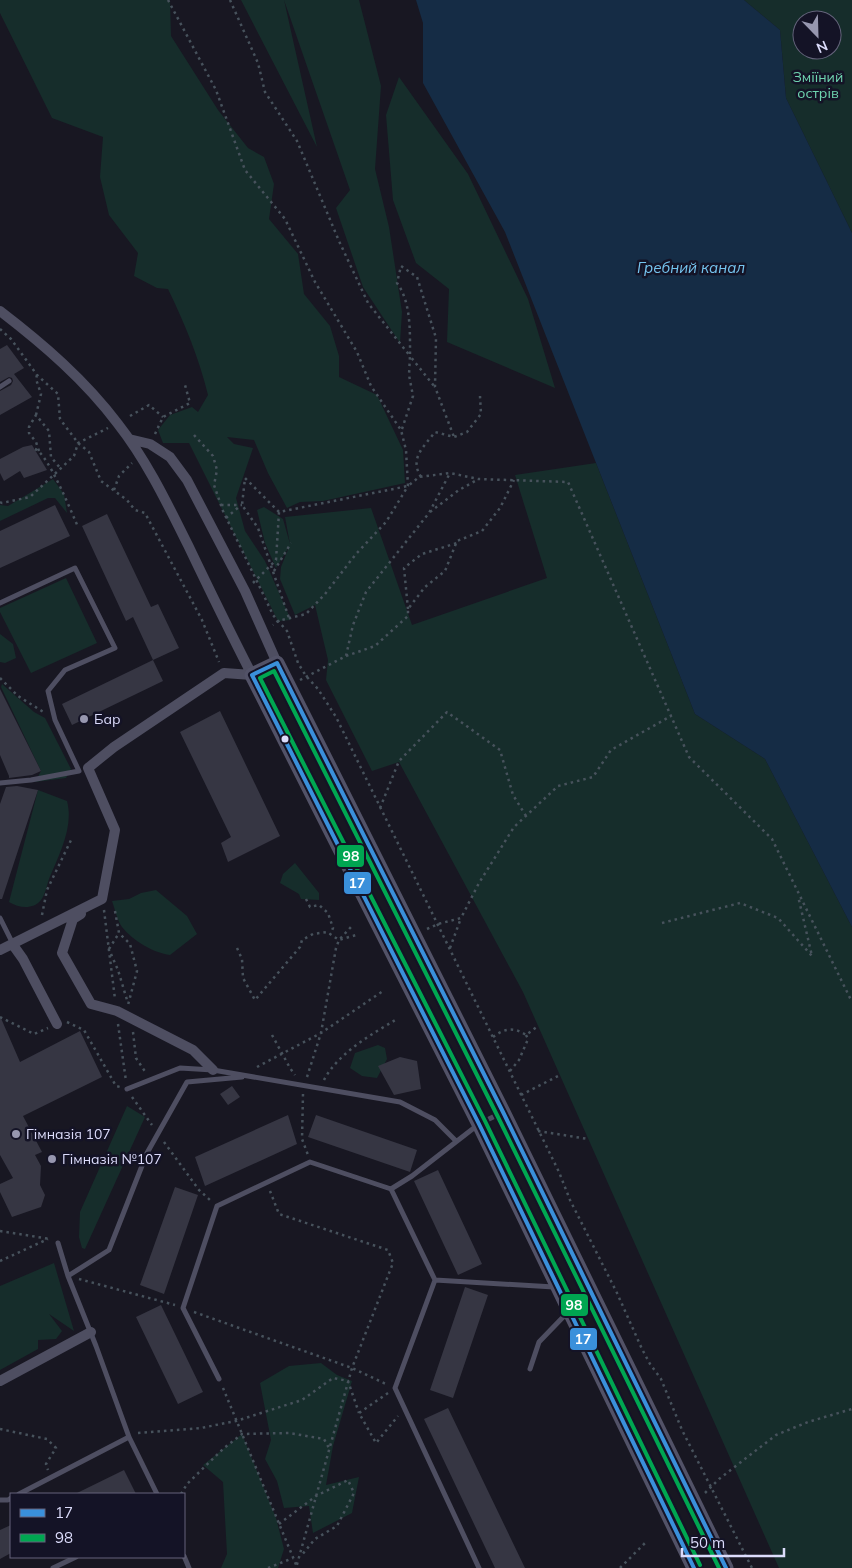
<svg xmlns="http://www.w3.org/2000/svg" width="852" height="1568" viewBox="0 0 852 1568" font-family="Mulish,sans-serif">
<rect width="100%" height="100%" fill="#181722"/>
<path fill="#162d2b" fill-rule="evenodd" d="M0,0H170L171,36L218,110L248,148L264,157L274,184L269,219L298,254L304,294L330,326L339,356V377L377,395L403,450L405,483L323,501L300,502L287,508L268,473L254,440L227,437L234,444L253,448L236,498L245,531L265,561L291,620L278,621L189,443H163L158,430L170,415L192,407L198,412L208,395C199,358 185,324 168,289L157,288L134,276L138,253L109,215L100,177L103,137L52,118L0,13Z
M241,0H284L317,147Z
M284,0H359L381,86L375,169L389,227L402,312L400,343L363,287L336,208L350,190Z
M744,0H852V233L786,98L780,30ZM802,20H832V50H802Z
M399,77L468,174L528,299L555,388L447,342L449,289L416,263L393,200L386,115Z
M596,463L695,714L765,759L852,927V1568H779L523,992L399,762L372,771L326,680L328,660L315,605L295,615L280,579L281,567L289,547L276,568L265,543L257,510L264,507L283,519L290,544L285,517L371,508L412,625L547,578L515,475Z
M53,479L64,494L67,513L55,498H48L0,521V505L8,506Z
M66,578L97,643L31,673L0,612V608Z
M0,634L13,644L16,658L5,663L0,662Z
M2,684L34,712L45,718L71,769L66,778L35,782L41,771L1,687Z
M38,790L67,801C74,827 59,855 49,879C47,885 45,895 41,900C33,910 19,908 9,902Z
M295,863L319,893V900L301,899L299,894L280,883L283,874Z
M156,890L187,916L197,934L170,955C154,953 133,941 122,927C117,920 115,909 112,901L129,899L141,893Z
M378,1045L385,1048L387,1059L377,1078L362,1076L350,1068L355,1053Z
M127,1106L145,1117L85,1249L82,1248L79,1237L80,1212Z
M54,1263L74,1331L49,1314L62,1331L56,1339L38,1340V1349L0,1370V1286Z
M321,1363L337,1375L352,1381L333,1446L326,1485L359,1477L352,1513L313,1533L309,1506L284,1508L277,1481L265,1459L271,1440L260,1383L289,1366Z
M242,1434L276,1518L284,1549L278,1568H221L227,1554L223,1482L203,1465Z"/>
<path fill="#152c45" d="M416,0H744L780,30L786,98L852,233V927L765,759L695,714L505,232L423,83V23Z"/>
<path fill="#363643" d="M7,345L24,368L14,374L32,397L0,415V391L11,385L13,381L12,378L9,377L0,382V349Z
M32,445L47,470L24,478L20,471L4,481L0,473V459L23,447Z
M55,505L70,536L0,568V531Z
M107,514L151,607L158,604L179,648L153,660L133,617L126,621L82,526Z
M153,660L163,681L72,725L62,704Z
M0,689L41,771L32,775L9,778V776L0,755Z
M220,711L280,836L228,862L221,843L231,837L180,732Z
M17,786L38,790L2,899H0V804L6,787Z
M0,1016L20,1062L80,1031L102,1077L23,1116L42,1152L35,1155L41,1166L40,1185L45,1195L41,1207L12,1217L0,1192V1184L13,1178L0,1155Z
M400,1057L417,1061L421,1089L394,1095L378,1066Z
M232,1086L240,1097L228,1105L220,1094Z
M288,1115L297,1144L205,1186L195,1157Z
M316,1115L417,1150L410,1172L308,1137Z
M438,1170L482,1264L458,1275L414,1181Z
M175,1187L198,1195L164,1294L140,1285Z
M465,1287L488,1295L453,1398L430,1390Z
M161,1305L203,1392L178,1404L136,1317Z
M448,1408L525,1568H495L424,1419Z
M124,1470L136,1494H75Z
M11,1525V1553L0,1559V1530Z"/>
<g fill="none" stroke-linecap="round" stroke-linejoin="round">
<path stroke="#47525c" stroke-width="2.5" stroke-dasharray="2.5 4" stroke-linecap="butt" d="M168,0L216,90L245,170L285,219L315,282L357,352L371,386L401,430L406,450L408,486L386,522L356,554L325,594L306,614L278,621L273,625
M230,0L258,63L265,92L297,141L339,241L368,303L410,356
M0,329L11,339L37,375L58,394L60,419L78,443L89,452L101,481L127,500L135,510L145,513L202,620L219,662
M410,354C410,331 411,302 397,283L401,266L417,277L436,338L435,387L454,437
M36,415L41,394L36,379L37,375
M130,416L149,405L163,417
M402,429L413,396L409,375L410,356L434,386
M155,434L163,417L190,403L185,385
M194,435L213,456L217,470L214,485L223,511L265,598L273,615L287,631L298,663L306,676L318,689L336,717L559,1172L570,1200L617,1293L642,1349L650,1364L661,1379L682,1430L752,1568
M35,449C48,454 71,511 78,527
M39,451L36,442L29,433V427L36,415L49,431L51,457L61,469
M421,477C409,458 424,447 435,432L454,437L467,432L481,414L480,396
M114,490L119,476L132,463
M0,502L2,503L30,497L74,456L78,443L108,428
M221,505H242
M279,512L245,478L242,505L258,528L289,618
M430,512L459,490L477,480
M226,518L240,506
M274,571L291,543
M253,583L276,560L279,512L408,486L419,477L450,473L478,479L568,482L689,757L772,839L852,1002
M408,609L404,568L422,554L457,543
M346,656L375,646L408,616V609L425,587L445,571L457,541L482,531L500,508L514,480
M0,678L18,696L45,713
M300,680L346,656L353,625L366,592L429,513L450,473
M380,808L399,761L447,712L500,750L513,795L526,816
M306,899L310,907L319,905L328,913L333,928L330,935
M104,910L115,999
M115,911L119,933L130,944L137,971L128,1005
M42,915L47,890L72,838
M662,923L740,903L778,918L812,956L798,896
M427,929L438,924L461,918L479,883L514,827L558,786L593,777L611,750L671,716
M237,948L242,959L243,978L255,1000L300,947L302,940L313,934L327,932L339,940L356,935
M450,948L461,918
M109,949L119,933
M111,954L118,970L127,1000
M0,1017L34,1034L48,1028
M67,1022L84,1030L116,1086L120,1087
M118,1024L126,1081
M133,1032L136,1058L146,1073
M272,1035L290,1068L295,1075
M493,1037C505,1028 514,1027 526,1035L538,1026
M257,1067L321,1033L383,991
M510,1071L519,1060L528,1039L526,1035
M307,1077L321,1033L336,948L339,940L351,927
M324,1080C338,1053 372,1034 397,1019
M303,1094L302,1139L308,1155
M521,1095L560,1075
M132,1097L152,1125
M538,1131L588,1139
M164,1142L199,1190L210,1200
M270,1191L279,1214L388,1250L393,1263L352,1368L296,1568
M0,1231L50,1239
M0,1261L48,1239
M79,1279L175,1305
M194,1312L352,1368L388,1385
M223,1388L297,1567
M388,1393L359,1413L376,1443L398,1416
M0,1429L47,1439L56,1448L46,1464L48,1470
M138,1433L201,1428L236,1421L302,1400L333,1378L348,1381L359,1413
M705,1493L719,1479L776,1435L808,1422L852,1409
M181,1494L187,1484L224,1448L242,1434L289,1433L324,1439L329,1448
M279,1524L316,1496L348,1480L354,1493L337,1526L315,1539L301,1556
M268,1568L293,1558
M620,1568L647,1541"/>
<path stroke="#4e4e61" stroke-width="5" d="M0,387L9,381
M0,603L75,568L115,648L65,670L48,691L55,720L79,771L31,780L0,783
M0,918L13,944
M127,1089L180,1068L213,1070L400,1102L435,1120L456,1141
M58,1243L68,1276L96,1346L129,1437L157,1494
M68,1276L109,1250L147,1153L187,1082L242,1077
M435,1280L554,1287
M530,1369L539,1342L567,1313
M219,1379L183,1308L217,1206L310,1162L391,1189
M19,1494L129,1437
M0,1500H8L11,1498
M184,1556L189,1568
M53,1568L76,1557
M479,1568L395,1388L435,1280L391,1189L412,1176L479,1124L501,1113"/>
<path stroke="#4e4e61" stroke-width="10" d="M0,311C43,344 85,380 118,424C147,461 167,503 188,545C209,589 230,632 252,675
M129,439L150,444L170,457L187,480L245,591L277,663
M81,914L73,919L62,953L91,1004L117,1011L193,1050L213,1070
M13,945L23,959L57,1024
M0,950L102,899L115,830L88,768L114,747L224,673L252,675
M0,1381L91,1332"/>
<path stroke="#525267" stroke-width="15" d="M694,1568L479,1124L252,675L277,663L503,1112L726,1568"/>
<defs>
<path id="bus-1" d="M694,1568L479,1124L252,675L277,663L503,1112L726,1568"/>
<path id="bus-2" d="M700,1565L485,1121L260,678L274,671L497,1115L719,1568"/>
</defs>
<use href="#bus-1" stroke="#141326" stroke-width="8"/>
<use href="#bus-2" stroke="#141326" stroke-width="8"/>
<use href="#bus-1" stroke="#3a90db" stroke-width="4"/>
<use href="#bus-2" stroke="#00a651" stroke-width="4"/>
</g>
<g fill="#9797af" stroke="#141326" stroke-width="2">
<circle cx="84" cy="719" r="5"/>
<circle cx="16" cy="1134" r="5"/>
<circle cx="52" cy="1159" r="5"/>
</g>
<circle fill="#dcdcfb" stroke="#141326" stroke-width="2" cx="285" cy="739" r="4.5"/>
<g text-anchor="middle" dominant-baseline="central" stroke-width="5" stroke-linejoin="round" paint-order="stroke">
<g font-size="14" fill="#6fd4b0" stroke="#141326">
<text x="818" y="77">Зміїний<tspan x="818" dy="16">острів</tspan></text>
</g>
<g font-size="14" fill="#dcdcfb" stroke="#141326" text-anchor="start">
<text x="94" y="719">Бар</text>
<text x="26" y="1134">Гімназія 107</text>
<text x="62" y="1159">Гімназія №107</text>
</g>
<g font-size="15" font-style="italic" fill="#75c4ef" stroke="#141326">
<text x="691" y="267">Гребний канал</text>
</g>
</g>
<g stroke="#141326" stroke-width="2">
<rect x="336" y="844" width="29" height="24" rx="5" fill="#00a651"/>
<rect x="343" y="871" width="29" height="24" rx="5" fill="#3a90db"/>
<rect x="560" y="1293" width="29" height="24" rx="5" fill="#00a651"/>
<rect x="569" y="1327" width="29" height="24" rx="5" fill="#3a90db"/>
</g>
<g font-size="14" text-anchor="middle" font-weight="bold" fill="#fff">
<text x="351" y="861">98</text>
<text x="357" y="888">17</text>
<text x="574" y="1310">98</text>
<text x="583" y="1344">17</text>
</g>
<rect x="10" y="1493" width="175" height="65" fill="#141326" stroke="#64637b"/>
<rect x="20" y="1509" width="25" height="8" fill="#3a90db" stroke="#64637b"/>
<text x="55" y="1518" font-size="15" fill="#dcdcfb">17</text>
<rect x="20" y="1534" width="25" height="8" fill="#00a651" stroke="#64637b"/>
<text x="55" y="1543" font-size="15" fill="#dcdcfb">98</text>
<g transform="translate(817 35) rotate(157)"><circle r="24" fill="#141326" stroke="#64637b"/>
<path d="M0-4L9 19L0 12L-9 19Z" fill="#9797af"/>
<text y="-8" font-size="14" font-weight="bold" text-anchor="middle" fill="#dcdcfb">N</text>
</g>
<path d="M682 1548v8h102v-8" fill="none" stroke="#dcdcfb" stroke-width="2.5"/>
<text x="690" y="1548" font-size="15" fill="#dcdcfb" stroke="#141326" stroke-width="4" paint-order="stroke">50 m</text>
</svg>
